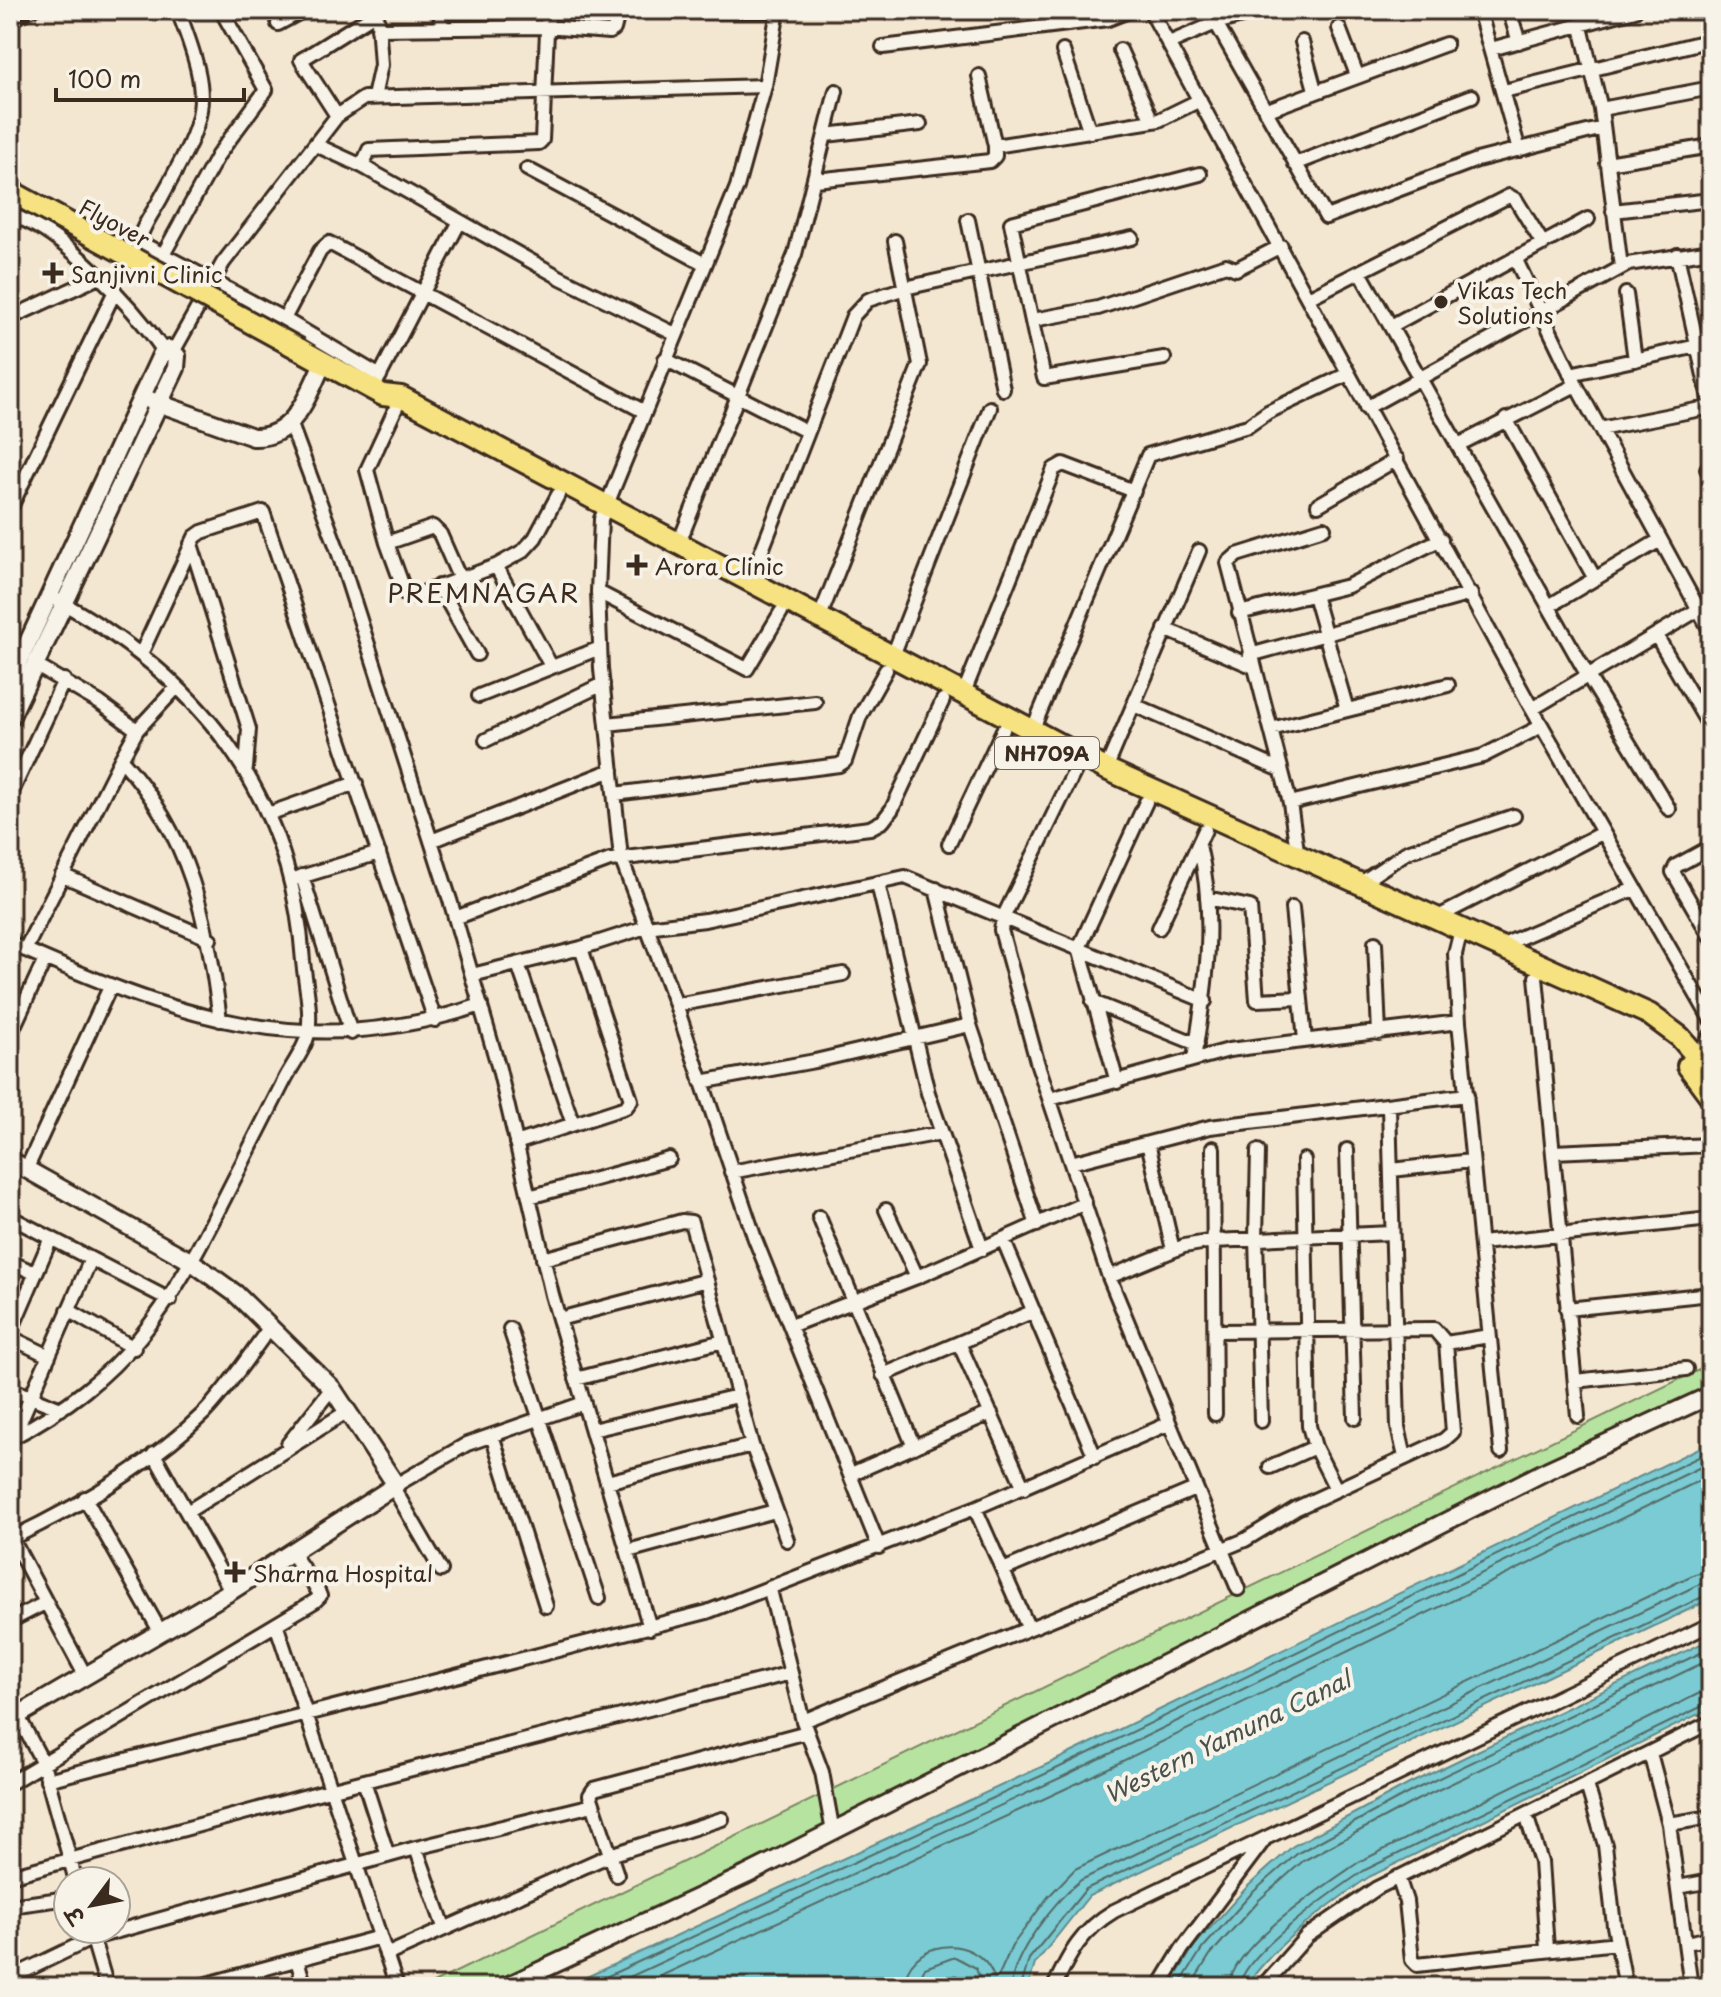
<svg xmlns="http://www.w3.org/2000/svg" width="1721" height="1997" viewBox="0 0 1721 1997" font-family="'Playpen Sans','Playpen Sans Deva',sans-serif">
<rect width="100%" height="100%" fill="#f4e7d2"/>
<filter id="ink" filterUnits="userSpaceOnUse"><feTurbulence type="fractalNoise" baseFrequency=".0125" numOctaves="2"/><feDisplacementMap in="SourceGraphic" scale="16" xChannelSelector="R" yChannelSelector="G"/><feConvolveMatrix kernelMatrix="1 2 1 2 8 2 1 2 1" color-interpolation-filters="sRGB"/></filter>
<g filter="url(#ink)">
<path fill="#b7e3a0" stroke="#79865f" stroke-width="2" d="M1711,1364V1400L489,1987H425Z"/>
<path fill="#7acbd3" stroke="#618b8b" stroke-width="2" d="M1711,1442V1599L1089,1896L1035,1964L1028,1987H965L956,1975L933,1987H565L1052,1762Z
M1711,1639V1708L1369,1877C1323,1909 1278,1941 1245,1987H1169L1195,1945L1247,1887L1293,1846L1411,1783Z"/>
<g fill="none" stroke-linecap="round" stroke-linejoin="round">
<path stroke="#546a66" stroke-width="2" d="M584,1987L1056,1769L1711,1451
M608,1987L1060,1778L1711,1462
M637,1987L1065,1789L1711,1475
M904,1987C906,1940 976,1930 994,1977H998L1012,1946L1048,1897L1075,1869L1695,1574L1711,1571
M916,1987L925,1968L955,1957L976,1968L982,1987
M1011,1987C1013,1954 1055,1900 1081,1880L1700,1584L1711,1583
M1021,1987L1029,1959L1086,1889L1711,1593
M1178,1987L1202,1949L1252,1893L1298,1853L1414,1790L1711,1648
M1190,1987L1210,1955L1259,1900L1303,1861L1419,1799L1711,1659
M1229,1987C1232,1945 1326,1885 1359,1862L1700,1693L1711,1691
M1239,1987C1243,1953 1336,1890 1365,1870L1711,1702"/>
<defs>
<path id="minor" d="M440,10L442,27
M778,10L765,86L737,187L601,519L598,592L601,669L621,858L676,1005L755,1239L879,1547
M1150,10L1532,709L1711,1020
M1479,10L1519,150
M1509,10L1519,42
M180,16C214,105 206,116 161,198C154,211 141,228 139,242L284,319L380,376
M1216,23L1326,217L1477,160L1603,128
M278,24L304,10
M1581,27L1601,109L1621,267
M1339,28L1357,75
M378,29L546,27L609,32L614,29L618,13L623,11H778
M1302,42L1315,90
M1169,43L1216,23L1263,10
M883,47L1108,19L1131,10
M1491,49L1635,10
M1120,50L1152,121
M1063,51L1090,132
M1504,91L1711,40
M374,97L381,65L378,21
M1601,109L1711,88
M1265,111L1446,44
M337,116L301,60L378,12
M826,135L920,124
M316,145L362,166L561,278L675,334
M995,146L1159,120L1200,100
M1607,163L1711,146
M1295,164L1472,96
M362,166L369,150L539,143L542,140L548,10
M527,169L705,264
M816,180L990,161L995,156V146L979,76
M1613,211L1711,200
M10,215C61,228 134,308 164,351
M968,220L1003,389
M163,255L218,155L266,90L221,10
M1677,255L1711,407
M1515,258L1576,385L1711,632
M1361,274L1588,676L1669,809
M1626,294L1635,360
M1308,298L1509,196L1516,200L1543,244
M10,318L101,276
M284,319L320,251L329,243L645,412
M1033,320L1098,308L1226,265L1236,269L1281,246
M1391,326L1588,219
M173,352L223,263L337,116L364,98L765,86
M1164,358L1044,378L1011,223L1200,174
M665,359L808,432
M1570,374L1711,343
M377,381L460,221
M401,397L367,470L387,543L406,595L415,596L496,566L523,551L535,538L558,495
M1366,408L1628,264L1711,251
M1506,419L1594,577
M290,422L337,548L450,900L499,1069L552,1295L650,1628
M1600,429L1711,407
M1458,445L1576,385
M1707,469L1711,476
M1318,505L1397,459
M10,509L115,291
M387,543L433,527L440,534L459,577
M191,544L249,729L246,768
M678,545L795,254L836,91
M496,566L551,666
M750,581L853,316L868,300L905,288L1132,238
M439,586L477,654
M598,592L747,669L781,612
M1314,595L1347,710
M1549,606L1660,540
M1239,613L1348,586L1441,539
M819,619L920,364L895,241
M1165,629L1254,667
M1656,635L1711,729
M141,654L195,537L202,532L263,512L435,1020
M1250,655L1471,594
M892,658L990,408
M35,665L100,703L137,730
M963,695L1054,469L1063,464L1134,491
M479,696L600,648
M1134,705L1281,770
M1532,709L1711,602
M607,724L815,702
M1271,729L1448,685
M1032,731L1148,455L1248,426L1268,412L1348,374
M486,740L603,684
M1082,756L1003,918L1001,930L1038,1065L1109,1277L1238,1589
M121,759C191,837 207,918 220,1020
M1106,769L1199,551
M615,794L839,765L845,761L860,716L886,670
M10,796L64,680
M1290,803L1483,756L1542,726
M268,814L356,783
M431,841L612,770
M949,844L1003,730
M1711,847L1676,866L1673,872L1711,938
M1298,857L1290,803L1228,563L1237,555L1324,528
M62,875L210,939
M302,876L351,1033
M297,878L379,853
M878,884L928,1093L982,1249
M1358,885L1407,852L1514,816
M936,889L970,1025L1037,1225
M1207,898L1250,907L1257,1000L1300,998
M1292,908L1305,1040
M455,918L610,860L870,828L883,821L892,809L943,700
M1436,918L1602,833
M1159,928L1205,830
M1461,930L1455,954L1459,1022L1501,1451
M10,943C174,1016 302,1064 481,1005
M1375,943L1379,1033
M1498,947L1634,889
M25,950L121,759L137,730L177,687
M518,964L573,1124
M472,975L581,948L646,927L705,920L905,877L1205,1001
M1536,977L1578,1416
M1093,1002L1197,1044
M676,1005L843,974
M10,1035L45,959
M1697,1056L1711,1035
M1194,1059C1206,985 1217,920 1199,845
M701,1082L815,1061L970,1025
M1117,1082L1079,948L1146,802
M1050,1099L1229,1050L1459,1022
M1389,1107L1398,1427L1405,1457
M516,1143L626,1107L631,1100L581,948
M1148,1143L1173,1250
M1213,1148L1215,1414
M1347,1150L1355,1418
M1258,1151L1256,1238L1261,1421
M1553,1152L1711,1145
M1304,1160L1309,1426L1315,1447L1336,1489
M1071,1163L1210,1127L1467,1095
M27,1168L110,987
M1392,1170L1471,1161
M731,1172L941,1133
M529,1197L669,1159
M886,1210L917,1277
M10,1217L170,1300
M819,1217L914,1447
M1003,1239L1095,1457
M1481,1243L1711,1219
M543,1259L682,1221L691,1222L752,1445L787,1540
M10,1262L35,1273
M1109,1277L1184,1246L1213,1241L1392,1233
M1567,1309L1711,1294
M68,1310L134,1348
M559,1319L707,1280
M790,1326L917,1277L1085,1203
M510,1329L599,1598
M10,1333L51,1238
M10,1337L49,1356
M959,1343L1024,1488
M1446,1343L1489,1336
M883,1375L1034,1311
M576,1379L723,1341
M1575,1381L1686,1369
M10,1389L61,1409
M592,1430L738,1396
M492,1435L546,1606
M13,1438L91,1259
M10,1439C127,1377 168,1310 226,1195C246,1156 266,1116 286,1077C293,1064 306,1047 308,1033C312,1012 305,982 303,961C291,790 197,675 50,596
M288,1444L332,1388
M154,1454L231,1591
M1270,1467L1315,1447
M851,1474L991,1413
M607,1482L752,1445
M396,1485L467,1444L584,1403
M394,1489L441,1570
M85,1498L161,1633
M975,1508L1028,1627
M187,1512L348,1411
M10,1535L86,1677
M10,1539C77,1507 151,1465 204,1413C229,1387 249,1355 271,1326
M628,1551L775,1511
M1003,1570L1195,1489
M770,1590L803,1721L822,1772L833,1832
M10,1621L45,1603
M276,1624L397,1987
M18,1716L43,1763L76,1881
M803,1721L1245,1540L1297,1508L1444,1440L1453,1432L1446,1343L1434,1329L1215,1331
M1650,1753L1669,1824L1691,1987
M47,1780L707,1612L975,1508L1168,1424
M364,1781L388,1856
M10,1783L315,1601L320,1596L318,1591L292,1553
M1587,1785L1605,1845L1614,1926L1626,1987
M1526,1815L1541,1862L1547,1949
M1669,1824L1711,1817
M416,1848L444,1927
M617,1875L590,1795L594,1789L807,1732
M10,1876L329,1790L791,1673
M1398,1877L1406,1901L1412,1960L1417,1965L1617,1943
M1678,1887L1711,1881
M10,1906L68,1898
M90,1929L107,1987
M1686,1943L1711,1938
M386,1955L610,1855L722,1819
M297,1960L305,1987
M10,1978L93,1938L416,1848L593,1805
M196,1987L380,1937
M1054,1987C1069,1954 1082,1930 1114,1911L1711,1624
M1159,1987L1182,1949L1264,1840
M1262,1987L1307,1936L1377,1888L1711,1722"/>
<path id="tertiary" d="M147,399L253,437C295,439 309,392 324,361
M10,681L161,355L169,349L177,356L176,368L10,718
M10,1160L192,1262L236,1294L332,1388L396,1485L231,1591L10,1720
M505,1987L746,1875L1548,1470L1711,1395"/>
<path id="trunk" d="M299,349L383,395L401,397L1106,769L1649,1014L1680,1037L1711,1073
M1688,1066L1711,1097"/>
</defs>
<use href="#minor" stroke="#3b2a1e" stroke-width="18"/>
<use href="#tertiary" stroke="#3b2a1e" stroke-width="22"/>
<use href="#trunk" stroke="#3b2a1e" stroke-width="26"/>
<use href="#minor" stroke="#f7f3e8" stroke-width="12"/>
<use href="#tertiary" stroke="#f7f3e8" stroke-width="16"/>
<use href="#trunk" stroke="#f7e281" stroke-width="20"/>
<defs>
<path id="rail" d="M10,26L42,10"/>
</defs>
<use href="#rail" stroke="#3b2a1e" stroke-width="7"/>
<use href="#rail" stroke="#f7f3e8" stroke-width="4" stroke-dasharray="12" stroke-linecap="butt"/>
<defs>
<path id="trunk-bridge" d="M10,191L299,349"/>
</defs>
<use href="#trunk-bridge" stroke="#3b2a1e" stroke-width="26" stroke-linecap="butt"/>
<use href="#trunk-bridge" stroke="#f7e281" stroke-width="20"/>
</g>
</g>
<g fill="#3b2a1e" stroke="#f7f3e8" stroke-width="3">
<path d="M49 261h8v8h8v8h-8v8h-8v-8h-8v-8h8z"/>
<circle cx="1441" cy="302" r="8"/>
<path d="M633 553h8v8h8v8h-8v8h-8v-8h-8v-8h8z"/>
<path d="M231 1560h8v8h8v8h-8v8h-8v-8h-8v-8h8z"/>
</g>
<g text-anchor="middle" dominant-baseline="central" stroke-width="8" stroke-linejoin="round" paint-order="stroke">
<rect fill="#f7f3e8" stroke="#73665b" stroke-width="2" x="995" y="737" width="104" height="32" rx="6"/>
<g font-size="20" font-weight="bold" fill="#3b2a1e">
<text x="1047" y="753">NH709A</text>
</g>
<g font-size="22" fill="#3b2a1e" stroke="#f7f3e8">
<text transform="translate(115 222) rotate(28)">Flyover</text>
</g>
<g font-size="22" fill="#3b2a1e" stroke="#f7f3e8" text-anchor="start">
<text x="71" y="273">Sanjivni Clinic</text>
<text x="1457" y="289">Vikas Tech<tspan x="1457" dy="25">Solutions</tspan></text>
<text x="655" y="565">Arora Clinic</text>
<text x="253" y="1572">Sharma Hospital</text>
</g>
<g font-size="24" font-style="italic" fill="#4b524b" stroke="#f7f3e8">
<text transform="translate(1227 1736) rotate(-26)">Western Yamuna Canal</text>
</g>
<g font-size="26" letter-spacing="2" fill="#3b2a1e" stroke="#f7f3e8">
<text x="484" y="592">PREMNAGAR</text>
</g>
</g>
<rect width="1721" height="1997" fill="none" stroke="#f7f3e8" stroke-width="40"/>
<rect x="20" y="20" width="1681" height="1957" fill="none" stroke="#3b2a1e" stroke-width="3" filter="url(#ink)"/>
<g transform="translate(92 1905) rotate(238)"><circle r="38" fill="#f7f3e8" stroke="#aca397" stroke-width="2"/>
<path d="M0-6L14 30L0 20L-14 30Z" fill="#3b2a1e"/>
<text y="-12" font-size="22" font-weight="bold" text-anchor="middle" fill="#3b2a1e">उ</text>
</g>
<path d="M56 88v12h188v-12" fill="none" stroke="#3b2a1e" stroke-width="4"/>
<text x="68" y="88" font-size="24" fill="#3b2a1e" stroke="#f7f3e8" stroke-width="6" paint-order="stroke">100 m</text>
</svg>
